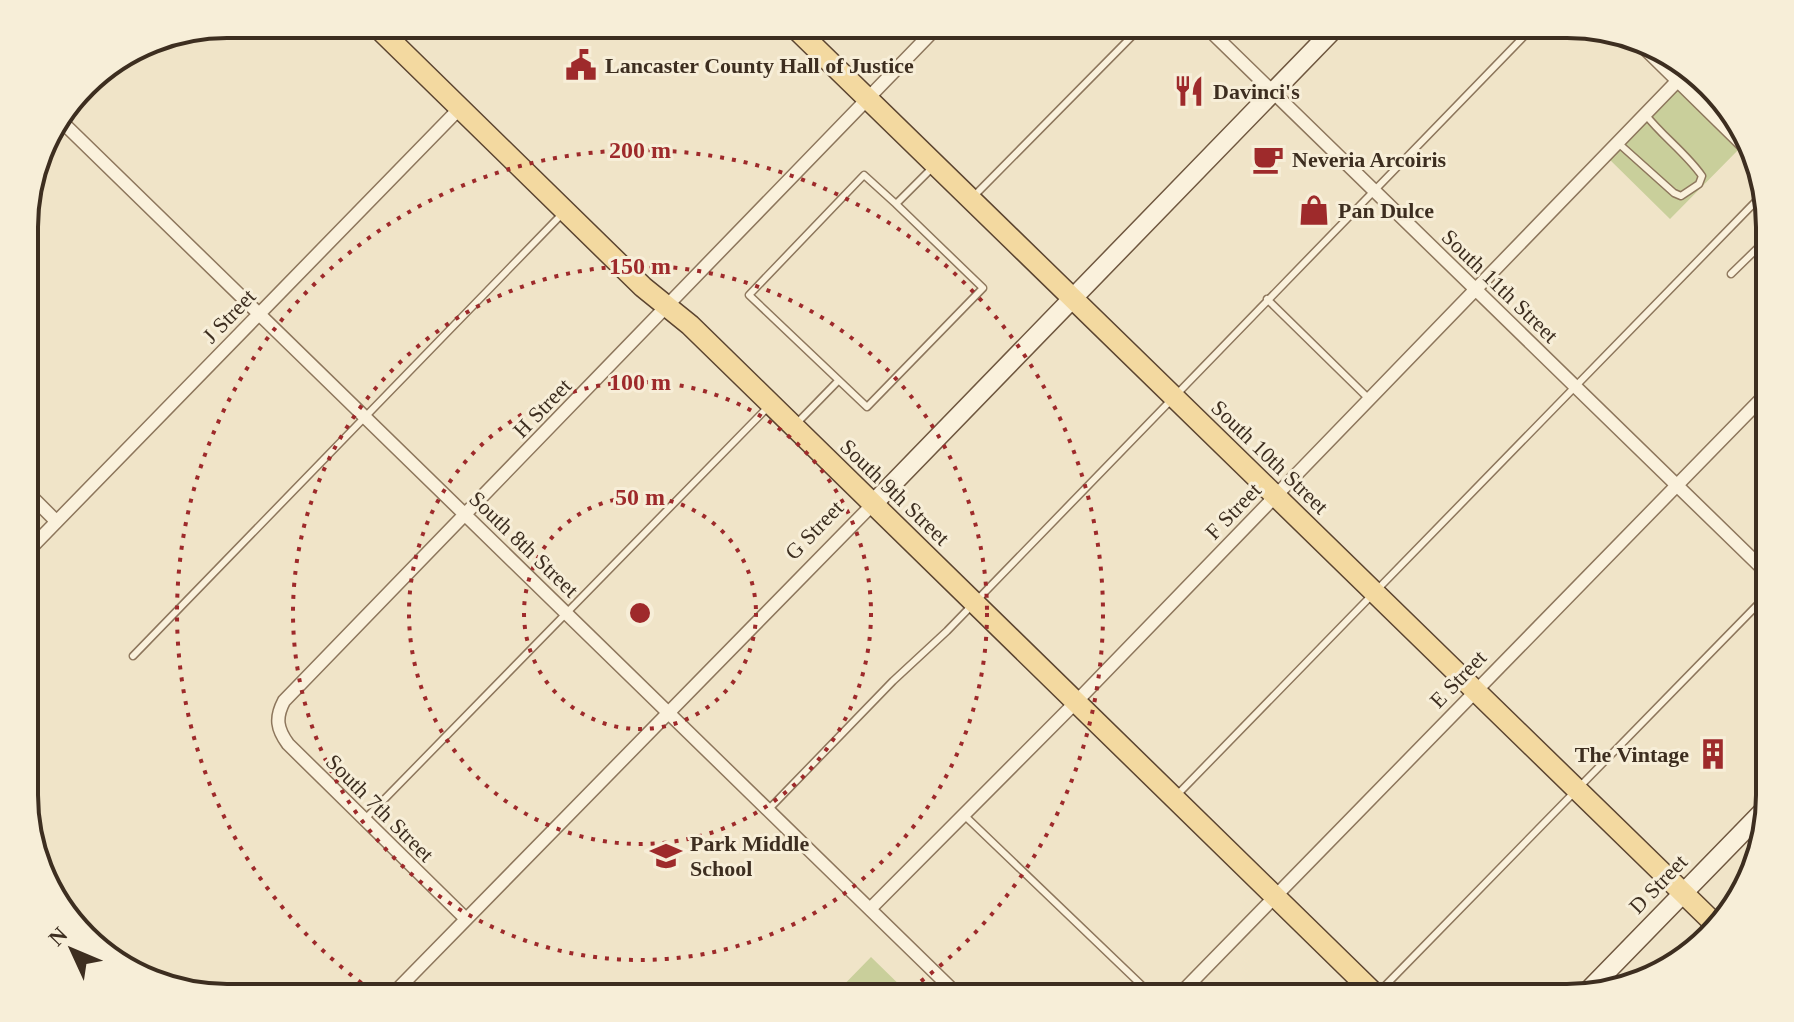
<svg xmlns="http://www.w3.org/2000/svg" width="1794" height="1022" viewBox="0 0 1794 1022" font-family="'Times New Roman',serif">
<rect width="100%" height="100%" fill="#f0e4c8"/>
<path fill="#c9cf9b" d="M1677,81L1743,145L1670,219L1605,155Z
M871,957L913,998H831Z"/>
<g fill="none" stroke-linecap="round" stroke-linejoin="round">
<defs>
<path id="lane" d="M1617,142L1674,193L1681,196L1699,184L1702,176C1686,153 1662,136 1645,114
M973,197L1144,24
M896,204L864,175L749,295L867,407L983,288L896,204L931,169
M1731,274L1770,236
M1267,299L1368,398
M796,424L838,381
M133,656L563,213
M1176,796L1763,194
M768,810L893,681L947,631L1536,24
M964,815L1155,998
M365,819L768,407
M1378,993L1770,592"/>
<path id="street" d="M1203,24L1770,576
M1639,43L1748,150
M59,119L961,998
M26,491L56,521
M26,553L460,108
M870,909L1076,702L1688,70
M466,919L288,744C277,729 275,718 284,701L940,24
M389,998L873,504
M1176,998L1770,390"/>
<path id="secondary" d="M873,504L1339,24
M1582,997L1770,804"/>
<path id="primary" d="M374,24L643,287L690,325L1379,998
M791,24L1716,925"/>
<path id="highway" d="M78,94L101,70"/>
</defs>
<use href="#lane" stroke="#8d765c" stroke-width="9"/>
<use href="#street" stroke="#8d765c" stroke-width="15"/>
<use href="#secondary" stroke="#6f573f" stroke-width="21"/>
<use href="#primary" stroke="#5b4430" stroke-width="23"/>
<use href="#highway" stroke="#5b4430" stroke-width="25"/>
<use href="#lane" stroke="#faf1dc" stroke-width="6"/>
<use href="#street" stroke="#faf1dc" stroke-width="12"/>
<use href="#secondary" stroke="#faf1dc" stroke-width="18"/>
<use href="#primary" stroke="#f3d9a0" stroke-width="20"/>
<use href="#highway" stroke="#e0a458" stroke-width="22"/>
</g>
<g fill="none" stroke="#9e2a2b" stroke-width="4" stroke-dasharray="4 8">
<circle cx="640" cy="613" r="116"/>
<circle cx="640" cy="613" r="231"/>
<circle cx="640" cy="613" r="347"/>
<path d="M381 997A463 463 0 1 1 899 997"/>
</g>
<defs>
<symbol id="civic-bare" viewBox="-9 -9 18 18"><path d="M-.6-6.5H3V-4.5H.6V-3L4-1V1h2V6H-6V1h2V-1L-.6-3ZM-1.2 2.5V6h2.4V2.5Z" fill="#9e2a2b" stroke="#f7eed8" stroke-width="2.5" paint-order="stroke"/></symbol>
<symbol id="restaurant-bare" viewBox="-9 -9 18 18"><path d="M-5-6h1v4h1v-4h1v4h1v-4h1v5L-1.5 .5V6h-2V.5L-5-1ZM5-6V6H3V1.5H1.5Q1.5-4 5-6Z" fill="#9e2a2b" stroke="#f7eed8" stroke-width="2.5" paint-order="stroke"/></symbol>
<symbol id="cafe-bare" viewBox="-9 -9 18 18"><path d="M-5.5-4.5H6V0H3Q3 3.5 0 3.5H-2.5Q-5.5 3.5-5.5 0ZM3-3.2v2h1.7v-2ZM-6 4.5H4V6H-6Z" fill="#9e2a2b" stroke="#f7eed8" stroke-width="2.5" paint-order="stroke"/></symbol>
<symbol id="shop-bare" viewBox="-9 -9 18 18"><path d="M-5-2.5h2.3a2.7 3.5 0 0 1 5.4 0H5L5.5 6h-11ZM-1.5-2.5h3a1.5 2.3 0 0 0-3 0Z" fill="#9e2a2b" stroke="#f7eed8" stroke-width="2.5" paint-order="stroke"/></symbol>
<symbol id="building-bare" viewBox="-9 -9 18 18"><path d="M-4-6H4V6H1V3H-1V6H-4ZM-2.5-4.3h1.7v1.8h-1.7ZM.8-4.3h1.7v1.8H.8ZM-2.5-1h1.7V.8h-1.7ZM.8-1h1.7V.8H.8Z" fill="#9e2a2b" stroke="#f7eed8" stroke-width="2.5" paint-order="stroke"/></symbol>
<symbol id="school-bare" viewBox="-9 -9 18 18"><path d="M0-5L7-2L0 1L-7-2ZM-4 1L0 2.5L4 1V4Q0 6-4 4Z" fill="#9e2a2b" stroke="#f7eed8" stroke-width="2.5" paint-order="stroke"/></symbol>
</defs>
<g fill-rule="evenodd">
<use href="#civic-bare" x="559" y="43" width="44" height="44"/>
<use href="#restaurant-bare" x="1167" y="69" width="44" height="44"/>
<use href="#cafe-bare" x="1246" y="137" width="44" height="44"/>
<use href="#shop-bare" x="1292" y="188" width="44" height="44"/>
<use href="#building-bare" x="1691" y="732" width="44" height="44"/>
<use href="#school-bare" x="644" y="834" width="44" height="44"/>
</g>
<g text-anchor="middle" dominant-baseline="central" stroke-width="6" stroke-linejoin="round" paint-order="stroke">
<g font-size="22" font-weight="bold" fill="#3d2e20" stroke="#f7eed8" text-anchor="start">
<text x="605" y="65">Lancaster County Hall of Justice</text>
<text x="1213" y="91">Davinci's</text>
<text x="1292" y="159">Neveria Arcoiris</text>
<text x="1338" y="210">Pan Dulce</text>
<text x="1689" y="754" text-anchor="end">The Vintage</text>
<text x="690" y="843">Park Middle<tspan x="690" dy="25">School</tspan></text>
</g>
<g font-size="22" fill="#3d2e20" stroke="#f7eed8">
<text transform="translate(1500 286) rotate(44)">South 11th Street</text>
<text transform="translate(229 316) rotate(-46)">J Street</text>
<text transform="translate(542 408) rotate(-46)">H Street</text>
<text transform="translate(1270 457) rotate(44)">South 10th Street</text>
<text transform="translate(895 492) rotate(44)">South 9th Street</text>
<text transform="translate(1233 511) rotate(-46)">F Street</text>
<text transform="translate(814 530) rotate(-46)">G Street</text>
<text transform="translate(524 544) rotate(44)">South 8th Street</text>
<text transform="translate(1458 679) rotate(-46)">E Street</text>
<text transform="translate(380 808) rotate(45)">South 7th Street</text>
<text transform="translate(1658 884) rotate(-46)">D Street</text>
</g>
</g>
<path d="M0 0H1794V1022H0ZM227 38H1567A189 189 0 0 1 1756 227V795A189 189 0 0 1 1567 984H227A189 189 0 0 1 38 795V227A189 189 0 0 1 227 38Z" fill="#f7eed8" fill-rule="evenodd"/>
<path fill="none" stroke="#3d2e20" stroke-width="4" d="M227 38H1567A189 189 0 0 1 1756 227V795A189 189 0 0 1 1567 984H227A189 189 0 0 1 38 795V227A189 189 0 0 1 227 38Z"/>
<circle cx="640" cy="613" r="12" fill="#9e2a2b" stroke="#f7eed8" stroke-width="4"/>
<g font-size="24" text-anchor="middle" font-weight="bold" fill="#9e2a2b" stroke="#f7eed8" stroke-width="6" stroke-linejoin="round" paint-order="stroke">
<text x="640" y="158">200 m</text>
<text x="640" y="274">150 m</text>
<text x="640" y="390">100 m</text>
<text x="640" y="505">50 m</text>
</g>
<g transform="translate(72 950) rotate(314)" stroke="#f7eed8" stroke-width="6" paint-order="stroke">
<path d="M0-6L14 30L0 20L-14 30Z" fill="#3d2e20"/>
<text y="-12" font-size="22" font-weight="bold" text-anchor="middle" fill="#3d2e20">N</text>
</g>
</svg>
